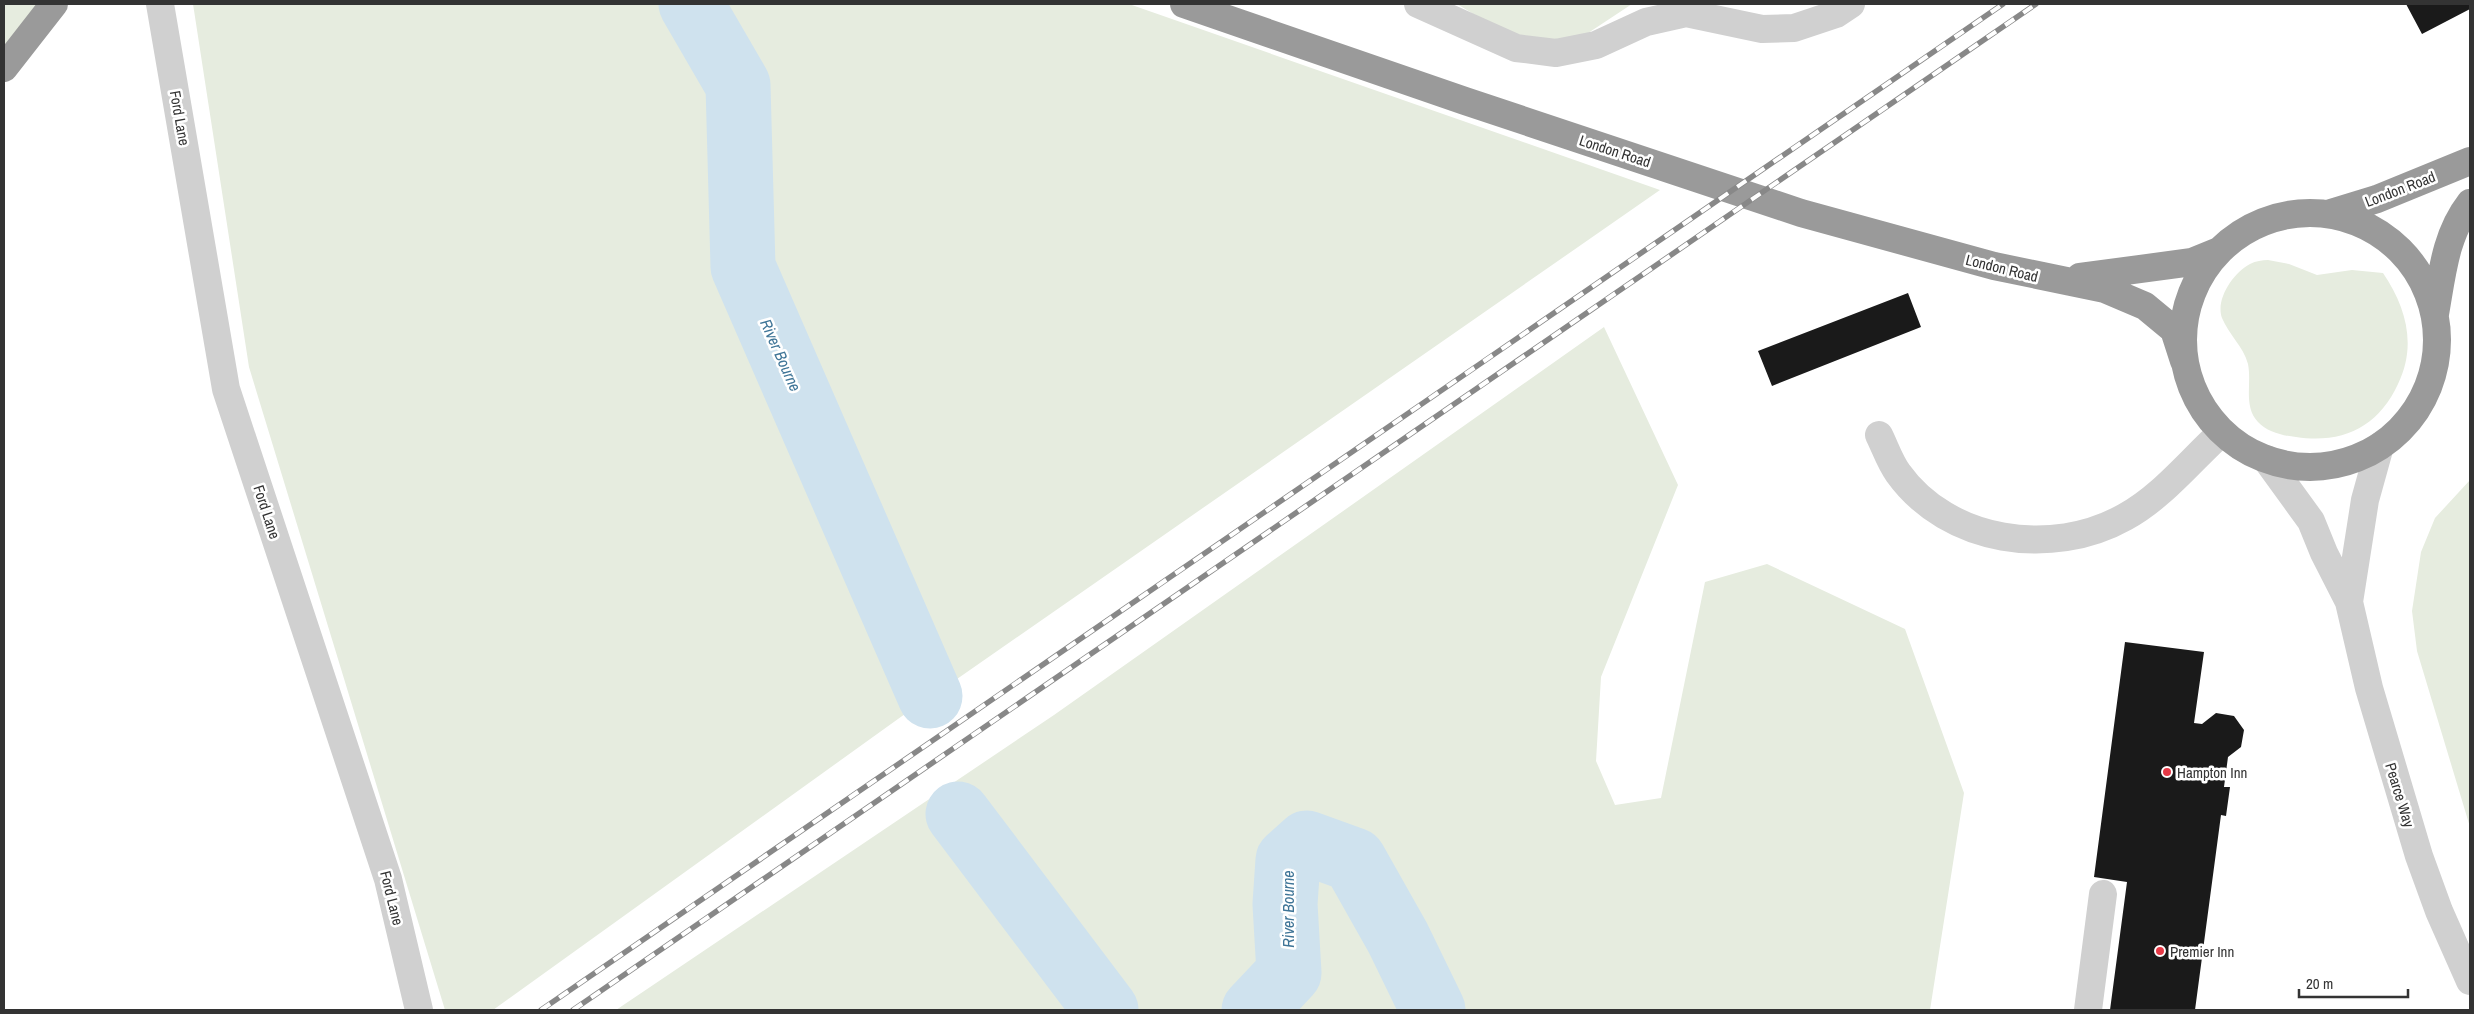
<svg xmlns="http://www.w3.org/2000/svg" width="2474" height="1014" viewBox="0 0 2474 1014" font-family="'Archivo Narrow',sans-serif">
<rect width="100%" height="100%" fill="#fff"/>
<path fill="#e6ecdf" d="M4,4H38L4,49Z
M193,4H1129L1660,190L957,679L930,696L493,1010H445L249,367Z
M1457,4H1632L1576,41L1513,38Z
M2268,260L2289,264L2317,275L2352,270L2383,273C2406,307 2417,345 2398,384C2378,427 2343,444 2296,437C2284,436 2267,432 2258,422C2243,406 2252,384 2248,364C2243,346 2229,335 2222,318C2215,299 2234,272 2250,264C2256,261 2262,260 2268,260Z
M1604,327L1678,485L1601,677L1596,761L1615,805L1661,798L1705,582L1767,564L1905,629L1964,793L1930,1010H616L1054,715Z
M2470,480V827L2417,651L2412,611L2421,552L2435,518Z"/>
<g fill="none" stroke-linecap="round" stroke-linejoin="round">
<path stroke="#cfe2ee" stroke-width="65" d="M691,4L738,85L743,267L930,696
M958,814L1106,1010
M1254,1010L1289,973L1285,904L1288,860L1307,843L1354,860L1398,938L1433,1010"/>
</g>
<path fill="#1a1a1a" d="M2406,4H2470V9L2422,34Z
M1908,293L1921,327L1772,386L1758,351Z
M2125,642L2204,652L2194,723L2202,724L2216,713L2234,716L2244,730L2241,747L2228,757L2224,787H2230L2226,816L2221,815L2195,1010H2110L2127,882L2094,877Z"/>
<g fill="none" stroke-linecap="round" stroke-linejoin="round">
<path stroke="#d0d0d0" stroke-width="28" d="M160,4L226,389L388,879L419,1010
M1418,4L1516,48L1556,53L1596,45L1646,22L1686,13L1762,29L1794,28L1836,14L1851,4
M1879,435C1885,447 1890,462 1898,473C1948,543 2052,558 2125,517C2162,497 2191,460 2222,432
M2266,459L2311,521L2324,553L2349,602L2369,688L2419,856L2439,911L2470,981
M2349,602L2365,500L2380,446
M2088,1010L2103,894"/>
<path stroke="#9a9a9a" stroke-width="28" d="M1184,4L1465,101L1801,213L1994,266L2105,289L2145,306L2174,330L2184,361
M4,68L54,4
M2183 340a127 127 0 1 1 254 0a127 127 0 1 1-254 0Z
M2328,214L2377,199L2470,161
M2080,277L2192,262L2219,251
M2435,314C2442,275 2445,235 2470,203"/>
<defs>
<path id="rail" d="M541,1010L2003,4
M573,1010L2036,4"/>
</defs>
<use href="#rail" stroke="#888" stroke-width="5.5"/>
<use href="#rail" stroke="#fff" stroke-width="4" stroke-dasharray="11" stroke-linecap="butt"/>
</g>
<g fill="#e63946" stroke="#fff" stroke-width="2">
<circle cx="2167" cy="772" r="5"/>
<circle cx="2160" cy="951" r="5"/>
</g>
<g text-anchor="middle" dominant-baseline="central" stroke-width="5" stroke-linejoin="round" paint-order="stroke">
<g font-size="15" fill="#333" stroke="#fff">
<text transform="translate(180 118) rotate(80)">Ford Lane</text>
<text transform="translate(1615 151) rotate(18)">London Road</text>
<text transform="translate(2400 189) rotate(-21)">London Road</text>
<text transform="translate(2002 268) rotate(14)">London Road</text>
<text transform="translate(267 512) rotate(72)">Ford Lane</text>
<text transform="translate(2400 795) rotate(73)">Pearce Way</text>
<text transform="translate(392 898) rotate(76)">Ford Lane</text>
</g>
<g font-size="15" fill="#333" stroke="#fff" text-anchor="start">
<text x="2177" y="772">Hampton Inn</text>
<text x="2170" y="951">Premier Inn</text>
</g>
<g font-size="16" font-style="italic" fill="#3f7597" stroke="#fff">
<text transform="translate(781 355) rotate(66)">River Bourne</text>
<text transform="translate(1288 909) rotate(-90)">River Bourne</text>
</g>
</g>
<rect width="2474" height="1014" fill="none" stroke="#333333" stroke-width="10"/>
<path d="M2299 989v8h109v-8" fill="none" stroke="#333333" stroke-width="2.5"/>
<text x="2306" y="989" font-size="15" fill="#333333" stroke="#ffffff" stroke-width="4" paint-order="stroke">20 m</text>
</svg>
